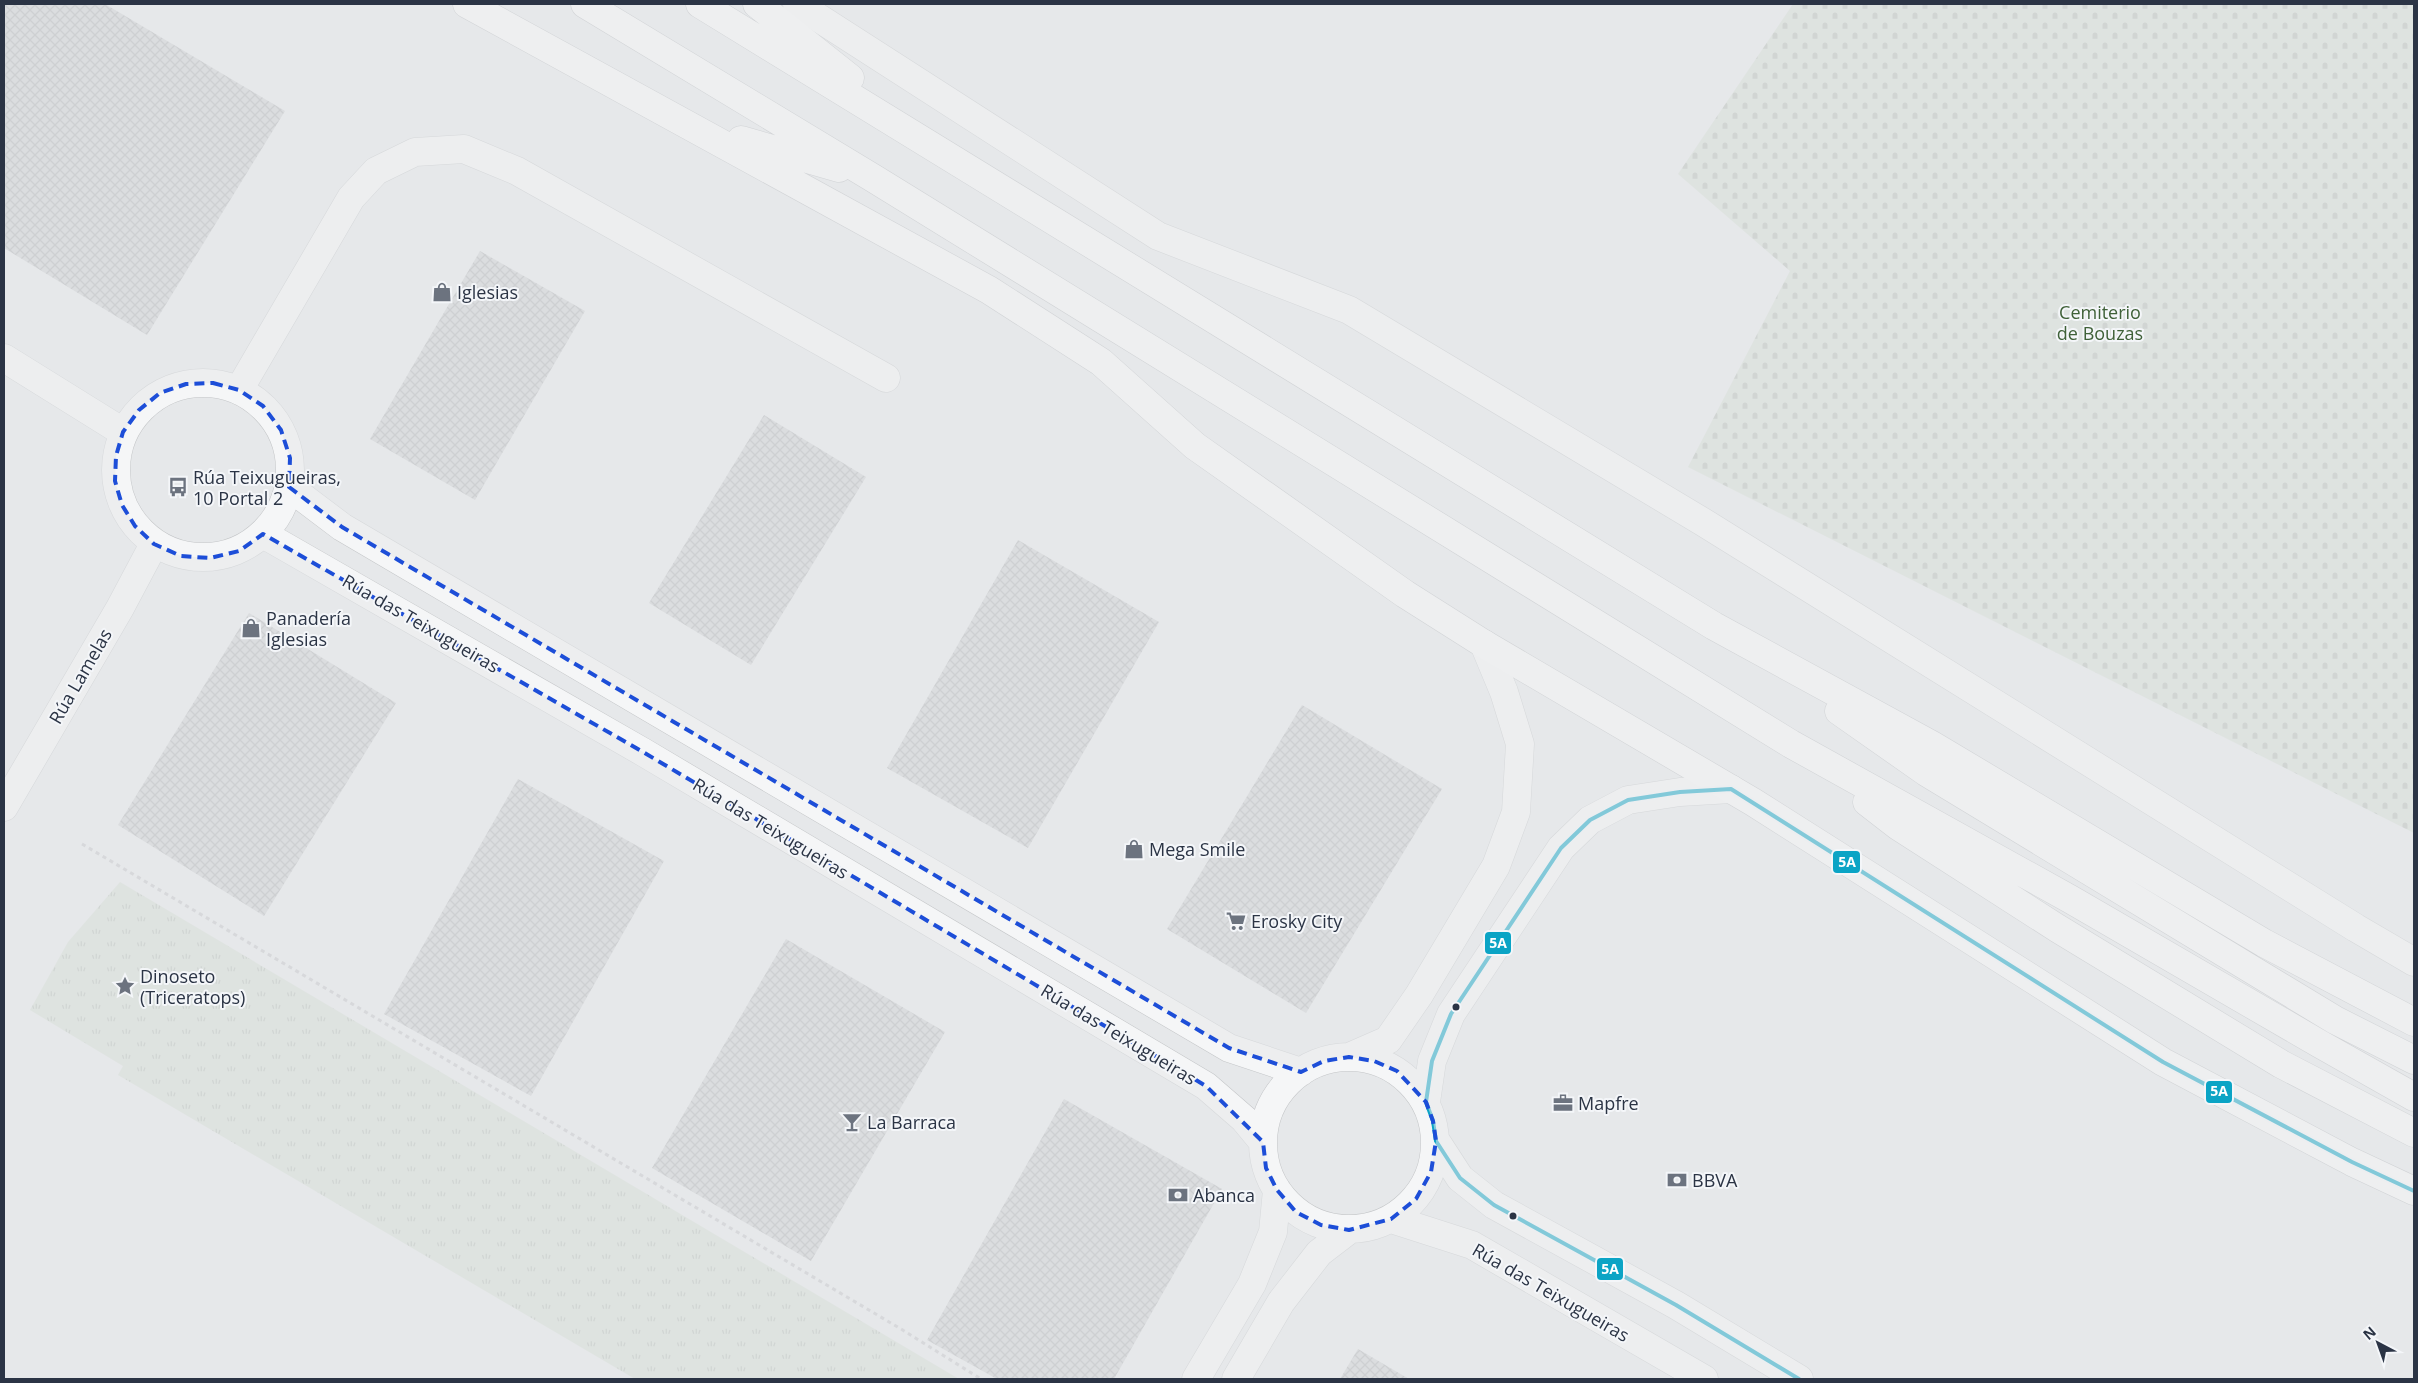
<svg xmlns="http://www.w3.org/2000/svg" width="2418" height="1383" viewBox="0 0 2418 1383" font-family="'Open Sans',sans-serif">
<defs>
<pattern id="grass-tufts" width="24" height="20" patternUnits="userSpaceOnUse" patternTransform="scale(1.25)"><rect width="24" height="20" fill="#d6ded6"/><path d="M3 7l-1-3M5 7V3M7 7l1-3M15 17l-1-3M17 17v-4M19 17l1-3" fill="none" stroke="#b8bfb9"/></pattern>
<pattern id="cemetery-stones" width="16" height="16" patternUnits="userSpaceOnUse" patternTransform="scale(1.25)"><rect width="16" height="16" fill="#d6ded6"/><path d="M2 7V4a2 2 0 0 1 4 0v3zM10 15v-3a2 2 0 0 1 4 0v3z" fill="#b8bfb9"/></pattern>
<pattern id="building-cross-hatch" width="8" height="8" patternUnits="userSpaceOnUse" patternTransform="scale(1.25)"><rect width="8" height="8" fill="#ced0d3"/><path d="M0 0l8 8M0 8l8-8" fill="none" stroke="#b1b3b6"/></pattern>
</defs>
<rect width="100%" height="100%" fill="#e6e8ea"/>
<path fill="url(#grass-tufts)" d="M120,882L959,1379H635L118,1075L123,1066L30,1010L68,942Z"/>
<path fill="url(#cemetery-stones)" d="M1793,4H2414V833L1688,467L1790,271L1678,174Z"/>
<path fill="url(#building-cross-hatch)" d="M4,4H105L285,111L147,335L4,248Z
M480,251L585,311L475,500L370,439Z
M764,415L866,477L751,665L649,603Z
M1018,540L1159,622L1028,848L887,768Z
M249,613L396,703L264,916L118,825Z
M1302,705L1442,789L1306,1013L1167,929Z
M518,779L664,861L531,1096L384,1014Z
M786,939L945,1032L811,1261L652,1168Z
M1064,1099L1222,1189L1114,1379H997L927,1340Z
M1358,1349L1409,1379H1340Z"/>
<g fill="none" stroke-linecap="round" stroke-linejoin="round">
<defs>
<path id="minor" d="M797,4L1158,236L1349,310L1703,522L2356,928L2414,962
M4,358L123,432
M116 470a87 87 0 1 1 174 0a87 87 0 1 1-174 0Z
M239,390L351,198L376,171L415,152L464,149L517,171L886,378
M289,487L342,527L1229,1048L1301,1072
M263,534L643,752L1206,1086L1244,1119L1263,1142
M4,807L120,608L154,544
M1349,1057L1388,1040L1419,995L1496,866L1516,812L1520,744L1504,692L1484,644
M1263 1143a86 86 0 1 1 172 0a86 86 0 1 1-172 0Z
M1426,1102L1432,1061L1451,1014L1561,848L1590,820L1628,800L1680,792L1731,789
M1436,1141L1460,1178L1494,1205L1676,1305L1799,1379
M1391,1219L1472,1245L1704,1379
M1196,1379L1252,1284L1273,1232L1277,1190
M1236,1379L1281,1302L1319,1253L1349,1230"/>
<path id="highway" d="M467,4L989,290L1101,362L1195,446L1405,594L1484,644L1753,802L2163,1062L2352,1162L2414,1191
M585,4L873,178L1791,744L2070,899L2320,1044L2414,1097
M700,4L1714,626L1932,745L2264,943L2414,1022
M757,4L850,78
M741,140L839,168
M1839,711L1926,772L2335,1020L2414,1060
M1867,802L1898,826L2057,928L2281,1064L2414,1133"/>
</defs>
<use href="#minor" stroke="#c4c6c8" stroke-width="29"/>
<use href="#highway" stroke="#b8bbbf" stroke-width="29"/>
<path stroke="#c5c6ca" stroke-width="3" stroke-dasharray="4 4" stroke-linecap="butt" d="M82,844L901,1329L981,1379"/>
<use href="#minor" stroke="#f5f6f7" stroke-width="28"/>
<use href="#highway" stroke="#f8f8f8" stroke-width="28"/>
<defs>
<path id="bus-1" d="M1799,1379L1676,1305L1494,1205L1460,1178L1436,1141L1433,1121L1426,1102L1432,1061L1451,1014L1561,848L1590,820L1628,800L1680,792L1731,789L2163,1062L2352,1162L2414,1191"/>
</defs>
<use href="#bus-1" stroke="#f4f6f9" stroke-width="8"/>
<use href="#bus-1" stroke="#0ba4c5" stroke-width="4"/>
</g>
<path d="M0 0H2418V1383H0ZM213,383L239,390L263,406L281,430L290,458L289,487L342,527L1229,1048L1301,1072L1324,1061L1349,1057L1374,1061L1397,1071L1426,1102L1433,1121L1436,1141L1431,1172L1416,1199L1391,1219L1349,1230L1321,1225L1296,1212L1277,1190L1266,1168L1263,1142L1206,1086L643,752L263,534L239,551L210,558L181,556L154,544L135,526L122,505L115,481L116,456L123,432L139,410L160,393L186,384Z" fill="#e6e8ea" fill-opacity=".55" fill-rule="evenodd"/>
<path fill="none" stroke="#1d4ed8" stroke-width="4" stroke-dasharray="10 6" stroke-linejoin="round" d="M213,383L239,390L263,406L281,430L290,458L289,487L342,527L1229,1048L1301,1072L1324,1061L1349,1057L1374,1061L1397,1071L1426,1102L1433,1121L1436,1141L1431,1172L1416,1199L1391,1219L1349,1230L1321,1225L1296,1212L1277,1190L1266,1168L1263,1142L1206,1086L643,752L263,534L239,551L210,558L181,556L154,544L135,526L122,505L115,481L116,456L123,432L139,410L160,393L186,384Z"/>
<defs>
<symbol id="shop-bare" viewBox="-9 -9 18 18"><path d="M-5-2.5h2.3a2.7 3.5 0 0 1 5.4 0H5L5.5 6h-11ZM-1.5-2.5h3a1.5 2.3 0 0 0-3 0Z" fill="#6c737f" stroke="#f4f6f9" stroke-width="2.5" paint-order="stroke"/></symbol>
<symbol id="bus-bare" viewBox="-9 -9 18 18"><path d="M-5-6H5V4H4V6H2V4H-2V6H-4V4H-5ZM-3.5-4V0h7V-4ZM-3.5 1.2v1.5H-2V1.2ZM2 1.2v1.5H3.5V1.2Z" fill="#6c737f" stroke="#f4f6f9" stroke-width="2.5" paint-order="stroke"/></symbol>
<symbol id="supermarket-bare" viewBox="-9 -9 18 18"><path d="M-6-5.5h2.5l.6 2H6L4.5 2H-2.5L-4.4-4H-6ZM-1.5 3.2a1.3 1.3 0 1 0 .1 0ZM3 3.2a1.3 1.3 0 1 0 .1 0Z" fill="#6c737f" stroke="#f4f6f9" stroke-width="2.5" paint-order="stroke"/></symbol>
<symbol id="sight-bare" viewBox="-9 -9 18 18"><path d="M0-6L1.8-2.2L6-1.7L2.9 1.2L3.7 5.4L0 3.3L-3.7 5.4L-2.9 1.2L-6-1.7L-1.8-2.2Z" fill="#6c737f" stroke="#f4f6f9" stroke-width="2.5" paint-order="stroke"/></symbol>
<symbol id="office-bare" viewBox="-9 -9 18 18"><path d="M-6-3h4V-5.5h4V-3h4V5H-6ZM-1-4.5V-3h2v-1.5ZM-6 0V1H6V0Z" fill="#6c737f" stroke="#f4f6f9" stroke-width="2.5" paint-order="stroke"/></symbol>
<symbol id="bar-bare" viewBox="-9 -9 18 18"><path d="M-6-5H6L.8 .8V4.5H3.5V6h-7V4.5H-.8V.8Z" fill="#6c737f" stroke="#f4f6f9" stroke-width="2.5" paint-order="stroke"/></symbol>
<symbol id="bank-bare" viewBox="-9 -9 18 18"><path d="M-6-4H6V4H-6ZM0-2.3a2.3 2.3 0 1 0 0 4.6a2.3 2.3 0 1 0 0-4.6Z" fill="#6c737f" stroke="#f4f6f9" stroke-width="2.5" paint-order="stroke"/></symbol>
</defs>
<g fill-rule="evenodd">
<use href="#shop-bare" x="428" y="278" width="28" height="28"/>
<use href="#bus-bare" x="164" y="473" width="28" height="28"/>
<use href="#shop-bare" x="237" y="614" width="28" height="28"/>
<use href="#shop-bare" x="1120" y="835" width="28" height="28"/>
<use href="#supermarket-bare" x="1222" y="907" width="28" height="28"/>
<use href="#sight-bare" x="111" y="972" width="28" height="28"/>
<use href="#office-bare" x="1549" y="1089" width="28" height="28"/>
<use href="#bar-bare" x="838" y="1108" width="28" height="28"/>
<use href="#bank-bare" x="1663" y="1166" width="28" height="28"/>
<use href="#bank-bare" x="1164" y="1181" width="28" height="28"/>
</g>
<g fill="#2b3445" stroke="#f4f6f9" stroke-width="2">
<circle cx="1456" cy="1007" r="4.5"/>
<circle cx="1513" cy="1216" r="4.5"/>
</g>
<g text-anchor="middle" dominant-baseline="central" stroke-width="4" stroke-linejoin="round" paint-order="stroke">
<g font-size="18" fill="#2b3445" stroke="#f4f6f9" text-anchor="start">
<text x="457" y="292">Iglesias</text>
<text x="193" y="477">Rúa Teixugueiras,<tspan x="193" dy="21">10 Portal 2</tspan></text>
<text x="266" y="618">Panadería<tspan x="266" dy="21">Iglesias</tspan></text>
<text x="1149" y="849">Mega Smile</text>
<text x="1251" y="921">Erosky City</text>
<text x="140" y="976">Dinoseto<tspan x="140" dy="21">(Triceratops)</tspan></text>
<text x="1578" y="1103">Mapfre</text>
<text x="867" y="1122">La Barraca</text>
<text x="1692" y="1180">BBVA</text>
<text x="1193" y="1195">Abanca</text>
</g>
<g font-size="18" fill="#3f6138" stroke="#f4f6f9">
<text x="2100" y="312">Cemiterio<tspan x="2100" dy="21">de Bouzas</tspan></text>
</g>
<g font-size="18" fill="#2b3445" stroke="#f4f6f9">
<text transform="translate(421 623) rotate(30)">Rúa das Teixugueiras</text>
<text transform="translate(80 676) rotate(-60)">Rúa Lamelas</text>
<text transform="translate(771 828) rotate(31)">Rúa das Teixugueiras</text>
<text transform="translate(1119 1034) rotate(31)">Rúa das Teixugueiras</text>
<text transform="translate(1551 1292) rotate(30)">Rúa das Teixugueiras</text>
</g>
</g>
<g stroke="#f4f6f9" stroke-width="2">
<rect x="1832" y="850" width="29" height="24" rx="5" fill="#0ba4c5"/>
<rect x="1484" y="931" width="28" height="24" rx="5" fill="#0ba4c5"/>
<rect x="2205" y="1080" width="28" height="24" rx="5" fill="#0ba4c5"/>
<rect x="1596" y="1257" width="28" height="24" rx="5" fill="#0ba4c5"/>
</g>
<g font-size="14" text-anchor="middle" font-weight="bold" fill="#fff">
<text x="1847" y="867">5A</text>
<text x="1498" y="948">5A</text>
<text x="2219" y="1096">5A</text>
<text x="1610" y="1274">5A</text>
</g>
<rect width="2418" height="1383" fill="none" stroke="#2b3445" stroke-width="10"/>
<g transform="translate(2378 1343) rotate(319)" stroke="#f4f6f9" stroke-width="4" paint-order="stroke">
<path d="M0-4L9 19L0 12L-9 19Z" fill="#2b3445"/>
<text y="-8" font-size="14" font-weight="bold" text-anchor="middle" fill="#2b3445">N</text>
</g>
</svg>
